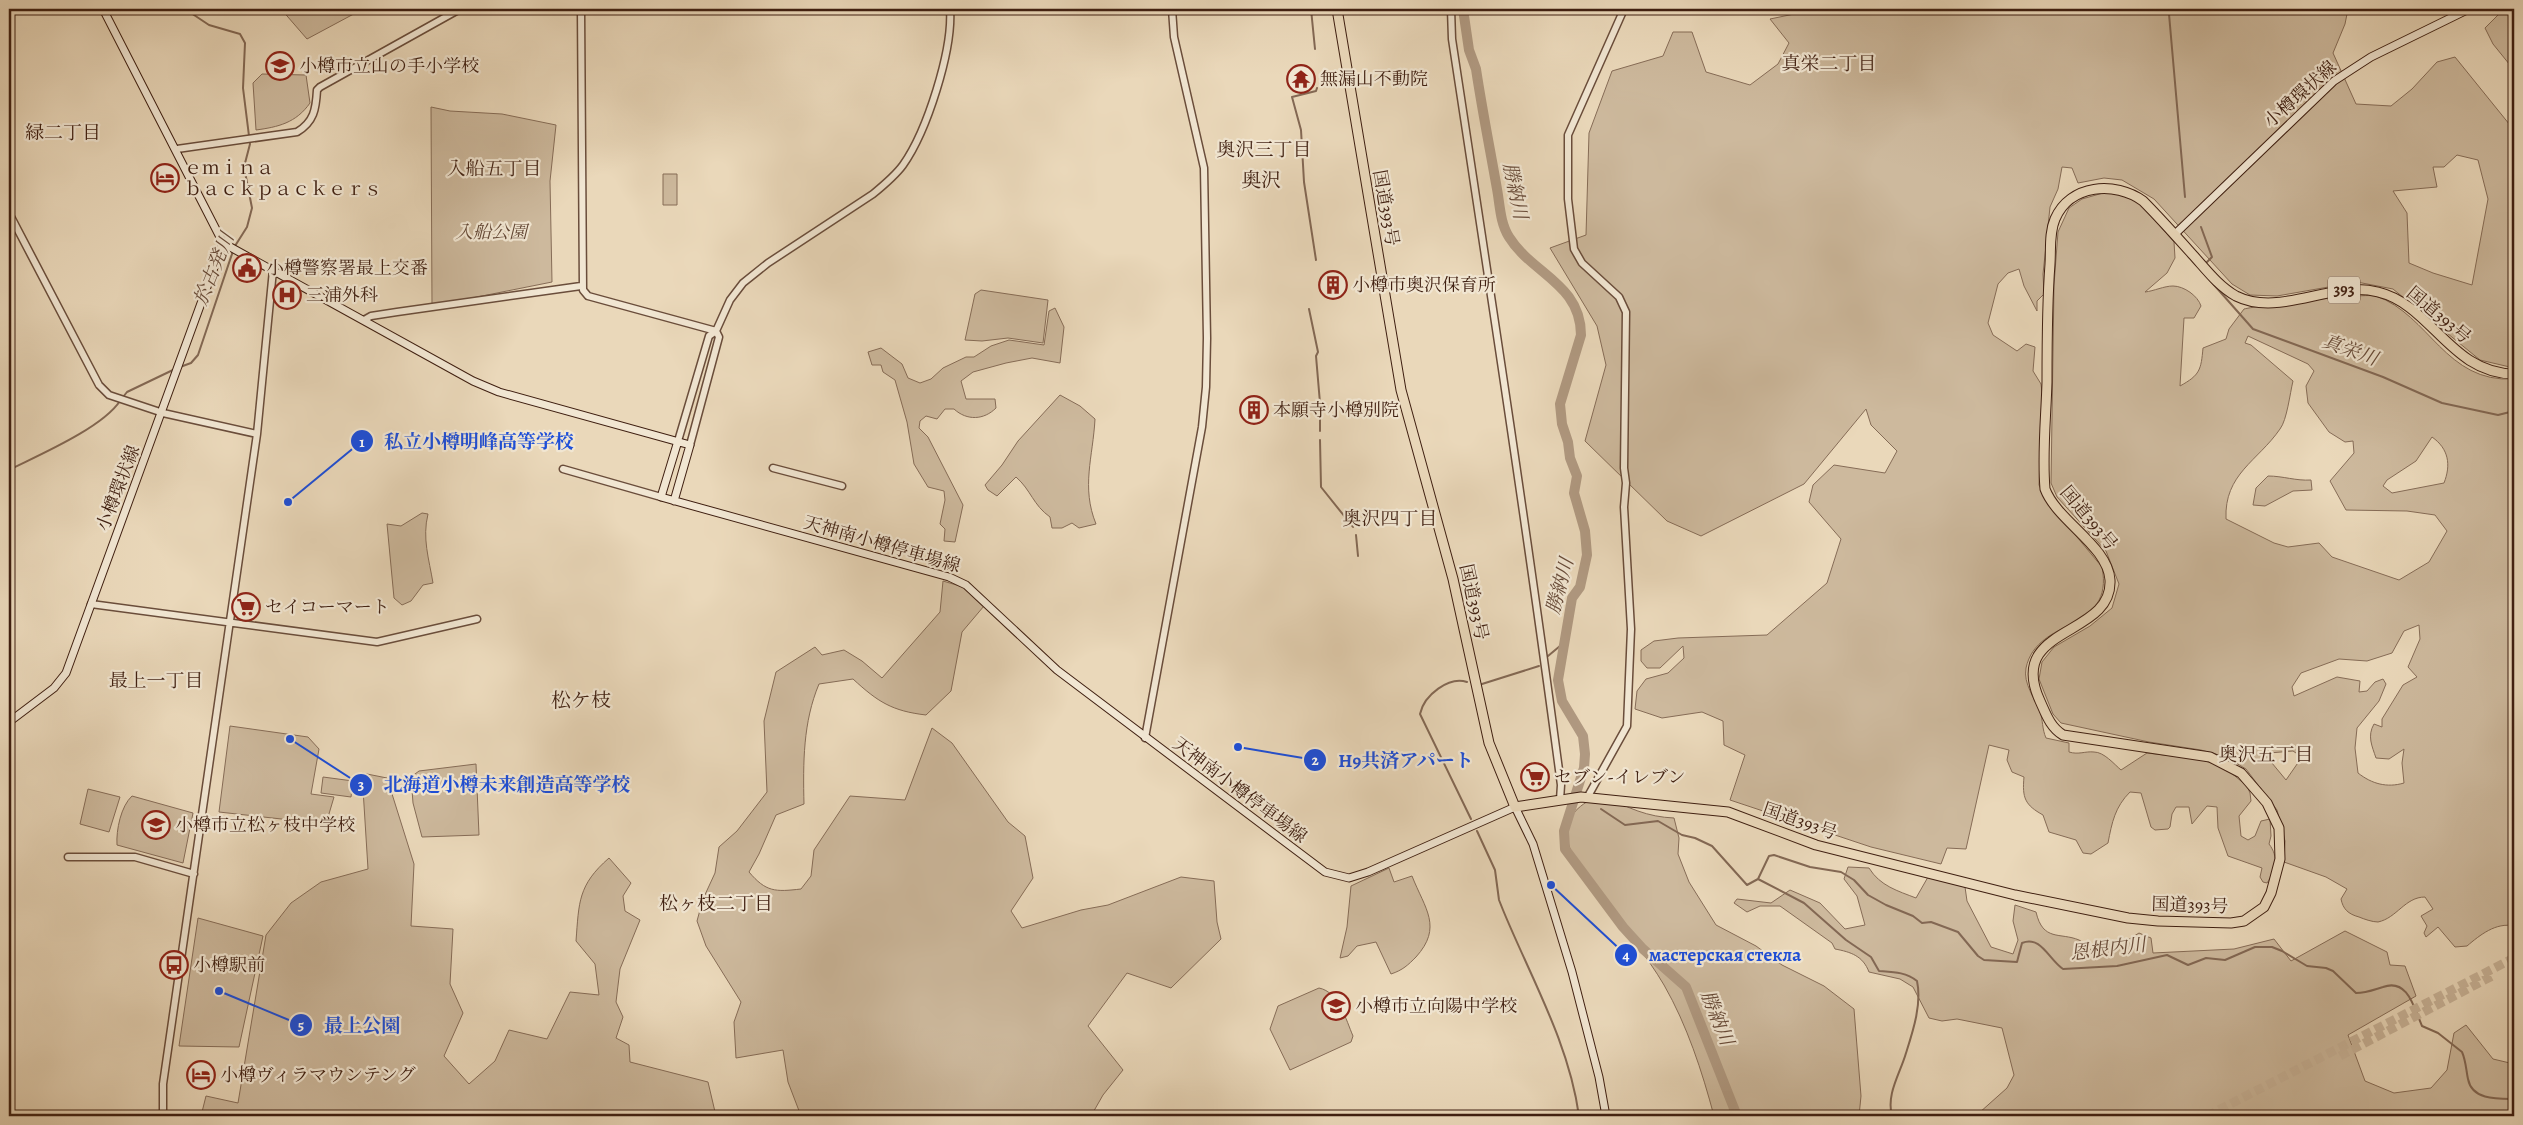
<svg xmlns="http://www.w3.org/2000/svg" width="2523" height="1125" viewBox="0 0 2523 1125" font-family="Alegreya,'Noto Serif JP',serif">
<rect width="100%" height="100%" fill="#ead8ba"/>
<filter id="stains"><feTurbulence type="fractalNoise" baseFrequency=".004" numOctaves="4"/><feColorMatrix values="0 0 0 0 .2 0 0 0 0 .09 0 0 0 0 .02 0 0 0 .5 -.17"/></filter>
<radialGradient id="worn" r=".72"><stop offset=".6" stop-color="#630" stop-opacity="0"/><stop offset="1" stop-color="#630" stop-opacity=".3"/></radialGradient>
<path fill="#cdb99d" stroke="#866c57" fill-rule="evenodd" d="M281,9H363L307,39Z
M1806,9H2348L2345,24L2333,53L2356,104L2391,106L2412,89L2437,62L2455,57L2514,130V368L2480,360L2393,289L2357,282L2277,296L2250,295L2232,284L2154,199L2122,180L2104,178L2078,183L2072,168L2062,167L2058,189L2050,207L2043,274L2044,294L2037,301V311L2024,286L2019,269L2008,273L1998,284L1988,323L1993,335L2017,351L2026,344L2035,347L2033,371L2041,384L2042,392L2039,485L2047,501L2102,567C2115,633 2037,616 2026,668C2023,684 2035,698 2040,712C2043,720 2042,729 2046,738L2069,743V752C2079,755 2085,751 2094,752C2104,752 2114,764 2121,770L2147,753L2199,759L2224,767L2247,786L2250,793L2251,801L2239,816L2241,836L2248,840L2255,836L2261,821L2270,819L2271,836L2269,844C2279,857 2276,870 2267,883L2263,882L2260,877L2262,868L2228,856L2218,828L2217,807L2207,806L2192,824L2189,807H2176L2172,814L2170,827L2168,829L2155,830L2151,827L2141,793L2130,792C2115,807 2112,822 2108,843L2091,854L2083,853L2076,840L2049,832L2043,815C2025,805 2022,798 2024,777L2012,772L2007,760L2009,750L1989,745L1966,849L1947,848L1941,864L1871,847L1730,800L1745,755L1724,745L1723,721L1702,712L1662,718L1635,709L1637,691L1646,679L1668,673L1684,658L1683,646L1660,668H1647L1641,661V650L1654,641L1678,638L1767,635L1827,583L1841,539L1809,502L1813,485L1834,465L1885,473L1897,451L1871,425L1866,409L1804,484L1701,536L1667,521L1585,441L1606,365L1597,326L1550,248L1586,235L1589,133L1612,71L1663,56L1673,32H1692L1706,72L1750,85L1778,64L1789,43L1770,19L1799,13ZM2457,155L2478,160L2488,199L2472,285L2433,273L2409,263L2407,213L2393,191L2437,187L2433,167H2444Z
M2504,9H2514V70L2493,44L2485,28Z
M262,74L306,75L310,103C296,123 278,127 256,130L253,83Z
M431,107L450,111L502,114L556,125L550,181L552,282L432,306Z
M663,174H677V205H663Z
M2103,193L2124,194L2139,202L2174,242L2175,258L2167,273L2145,292C2154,291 2164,286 2173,286C2184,286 2198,296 2201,306L2194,318H2184L2180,386C2200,375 2201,370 2203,348L2226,339L2229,329L2244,309C2260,305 2367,293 2376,296C2430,315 2445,383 2514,379V926C2496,922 2480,935 2467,946L2455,947L2438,927L2426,937L2424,933L2427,926L2421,916L2433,909L2425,897C2405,897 2397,918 2378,922C2372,922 2364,919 2359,917C2348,914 2343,909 2341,899L2347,889L2326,877L2284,862L2285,841L2277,810L2246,769L2226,757L2201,750L2149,742L2061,723L2053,714L2039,679L2042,662L2054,647L2090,626L2112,608L2119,584L2106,551L2057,497L2051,483L2054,285L2058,232L2069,208L2082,199ZM2248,336L2308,364L2314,371L2306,386L2308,403L2329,432L2345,442L2353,441L2354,453L2330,481L2346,510L2407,511L2435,515L2447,531L2429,562L2399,580L2332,557L2319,543L2288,547L2274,543L2226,519C2224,474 2258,461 2280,429C2287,420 2290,393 2293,381L2251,345L2245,343ZM2432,437C2449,449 2451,465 2444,483L2392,493L2383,486L2387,480L2416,461ZM2419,625L2420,639L2408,667L2417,677L2403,685L2382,719V727L2374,724C2367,736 2372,746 2376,758L2389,759L2404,749L2402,763L2404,783C2387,788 2372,784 2358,773L2355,748L2357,728L2379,701L2386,684L2383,679L2375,682L2367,691L2359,692L2360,681L2337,677L2294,696L2292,687L2301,673L2339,659L2367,661L2392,653L2404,631ZM2293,751L2302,757L2286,780L2267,757L2269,753Z
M981,290L1048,300L1043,343L1008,338L982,341L965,340L975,294Z
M1055,308L1064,327L1060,363L1032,358L1006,363L973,372L961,381L966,399H995L996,408C984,420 967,421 954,409H945L937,419L926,416L920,421L919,428L928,437L963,505L955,542L944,541L945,529L940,524L945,500L944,491L928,487L914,464L907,422L895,380L883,372L881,365H872L868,352L881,348L902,364L908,378L920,383L931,379L943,368L966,357H974L991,346L1009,340L1044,345L1049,311Z
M1060,395L1080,406L1095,419C1093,457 1081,487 1096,524L1079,528L1072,523L1062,528H1052L1050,517C1033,505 1031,490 1016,477L997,496L988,490L985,485L1002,465L1018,441Z
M2268,476C2283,476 2296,481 2311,480L2312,490L2293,491L2265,506L2253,505L2256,488Z
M422,513L428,514C422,538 429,559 433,583L423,585L411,601L402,605L394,598L387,524L401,526Z
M943,581L963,587L984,606L962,632L951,691L926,715C892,711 878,702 853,679L819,684C803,722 803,763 804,804L776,815L759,854L749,872C766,892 775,892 801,889L811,876L814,850L850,796L905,800L932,728L952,743L1008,822L1025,836L1033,878L1011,911L1022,928L1081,910L1108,905L1181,877L1214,881L1217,922L1221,939L1171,988L1127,973L1088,1026L1123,1070L1103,1095L1091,1116H801L788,1082L783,1050L736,1058L734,1022L741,1002L706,946L697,921L703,899L715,873L719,847L737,831L767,792L764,721L776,672L815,647L822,655L844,650L862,661L882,678L940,612Z
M230,726L308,737L319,749L311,794L334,797L326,824L219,812Z
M476,764L479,835L422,837L413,803L411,777L419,771Z
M362,773L387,778L414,864L411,926L453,929L450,984L463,1013L444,1056L469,1084L495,1061L509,1030L547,1039L570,992L599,995L595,964L576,941C579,902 578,885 609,858L631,883L623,896L625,911L640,920L620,969L616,1002L623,1017L616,1038L629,1045L630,1062L708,1082L716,1116H201L206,1096L238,1103L266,935L291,903L321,882L368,869Z
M323,777L353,781L351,797L321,793Z
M88,789L120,797L109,832L80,824Z
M1604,795C1627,808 1648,817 1674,818L1679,838L1678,854L1689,882L1716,925L1756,946L1782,965L1824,986L1854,1009L1861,1096L1859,1116H1714C1702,1071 1687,1025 1664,985C1647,956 1624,929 1604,901C1592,883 1563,852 1567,828C1569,811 1589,798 1604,795Z
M132,796L193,813L183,863L117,845C116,830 121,806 132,796Z
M1848,867L1869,868C1880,886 1898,891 1916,898L1928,877L1965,887L1967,901L1991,947L2013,954L2018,940L2013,921L2015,905L2036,912C2043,942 2060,932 2079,940C2085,943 2092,951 2097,956L2103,943L2118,946L2139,933L2151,938L2153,953L2234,949L2274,939L2291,961L2345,931L2387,952L2390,965L2405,966L2416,996L2348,1035L2365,1081L2394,1093L2431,1088L2447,1070L2454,1033L2466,1025L2493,1059L2514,1064V1116H1979V1113L2007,1088L2014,1075L2002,1028L1957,1019L1942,1021L1929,1018L1913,987L1900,979L1869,972C1863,956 1851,952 1835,949L1832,943L1780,906H1760L1747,912L1734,903L1737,899L1771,903L1790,890L1820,903L1845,929L1865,925L1857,896L1844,879Z
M1389,868L1394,882L1412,876C1425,909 1443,927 1416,957C1408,965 1403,970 1391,974L1376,942L1357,946L1348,956L1340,958L1347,927L1351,886Z
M198,918L263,936L239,1047L179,1046Z
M1319,988C1339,992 1346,1020 1353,1036L1351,1042L1290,1070L1270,1029L1278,1006Z"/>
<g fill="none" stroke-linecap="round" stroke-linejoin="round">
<path stroke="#836854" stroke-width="2" d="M185,9L209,25L240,34L245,43L243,88L250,144L244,167L252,208L247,227L235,246
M1311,9L1315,49
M2166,9L2169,14L2185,197
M2201,227L2212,257L2207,262
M1316,260L1304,182L1301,130L1292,97L1316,91L1317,88
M2200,269L2253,329L2383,377L2442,403L2498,415L2514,411
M1309,309L1318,352L1316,356L1320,403
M180,367L191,363L198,355L233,251
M123,397L127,392L175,369
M1320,412V431
M1320,440L1321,487L1353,527
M9,470C39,455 102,428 120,401
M1356,535L1358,556
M1548,656L1566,641
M1467,682C1449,676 1424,695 1420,714L1471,819
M1482,684L1539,666
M1576,790H1581
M1601,809L1625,825L1658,821L1682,835L1695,838L1712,846L1747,885L1758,879L1769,856L1774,855L1810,867L1841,872L1854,880L1868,895L1886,905L1913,916L1922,923L1931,922L1958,932L1978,956L1984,960L2017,962L2022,943C2041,935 2049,960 2063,969L2117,966L2167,955L2188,965L2206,958L2225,960L2255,947H2272L2282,951L2307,966L2326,968L2333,971L2356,993C2366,993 2373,990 2383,987C2408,978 2414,1008 2422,1026L2438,1033L2462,1052C2466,1061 2466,1070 2468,1079C2472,1100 2497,1099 2514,1099
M1477,831L1495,870L1499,900L1503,910C1531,978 1569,1043 1579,1116
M1758,879L1804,903L1846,940L1871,957L1879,971C1893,972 1906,972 1917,981C1922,1004 1913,1031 1906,1053C1900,1074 1886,1094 1892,1116"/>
<path stroke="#b09981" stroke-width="10" d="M1463,9L1469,50L1476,69C1482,109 1490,149 1497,189C1500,205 1500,223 1509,237C1532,274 1581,284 1581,335L1560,404L1562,424L1568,442L1570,458L1577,476L1574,493L1585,531L1587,555L1580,587L1572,598L1558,680L1562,701L1583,736L1585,754L1584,768L1564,831L1565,849L1623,927L1643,949L1686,987L1737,1116"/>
<path stroke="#c8b398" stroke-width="9" stroke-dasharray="9 4.5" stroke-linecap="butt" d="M2340,1056L2494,975
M2207,1116L2514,958"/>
<defs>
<path id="tertiary" d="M581,9L583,290L588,296L716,331L730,300L743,283L768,263L873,194C884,185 895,176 903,165C927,131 953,50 950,9
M1451,9L1452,39C1490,288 1528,536 1561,785L1560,800
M177,149L297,132C314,122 316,109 317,90L320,87L460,9
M9,213L99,385L109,395L163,413L257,434
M364,320L371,316L397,312L581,286
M678,441L709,336L716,331L719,337L690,445
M773,468L842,486
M563,469L661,497
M91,604L377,642L477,619
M1145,738L1202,427L1206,387L1207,338L1204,168L1174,37L1172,9
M1587,798L1627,726L1631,629L1624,507L1626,483L1624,468L1626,312L1619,297L1582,263L1574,249L1568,199V135L1624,9
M68,857H135L194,874
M163,1116V1084L257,434L273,270"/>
<path id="secondary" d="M103,9L223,243L473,381L499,392L690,445L674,501
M2175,234L2334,81L2371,57L2469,9
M678,441L661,497L949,577L966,585L1057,670L1325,872L1349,878L1368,872L1515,807L1533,844L1572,972L1599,1077L1606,1116
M9,722L54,688L66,673L223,243"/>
<path id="trunk" d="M1337,9L1401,390L1453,579L1489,743L1515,807L1581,797L1728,812L1816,845L2015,895L2128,918L2158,921L2231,923L2244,921L2264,907L2271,893L2280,859L2279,828L2267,803L2241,773L2210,757L2063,735C2050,727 2046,714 2040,701C2005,625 2113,638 2110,580C2108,546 2057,521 2045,489C2042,453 2046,418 2047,382C2047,343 2047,303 2050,264C2051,249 2049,233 2055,219C2070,184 2115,181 2143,201C2160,218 2176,236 2192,254C2205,268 2218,286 2236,296C2280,318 2331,280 2378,292C2432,305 2450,373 2514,374"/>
</defs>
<use href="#tertiary" stroke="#6a4d3b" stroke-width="9"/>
<use href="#secondary" stroke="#3f1f11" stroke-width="9"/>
<use href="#trunk" stroke="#3f1f11" stroke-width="11"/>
<use href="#tertiary" stroke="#f1e6d2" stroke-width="6"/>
<use href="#secondary" stroke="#f1e6d2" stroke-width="7"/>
<use href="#trunk" stroke="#ead8ba" stroke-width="9"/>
</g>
<defs>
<symbol id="school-ring" viewBox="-11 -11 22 22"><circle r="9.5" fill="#f1e6d2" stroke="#8f2418" stroke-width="1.5"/><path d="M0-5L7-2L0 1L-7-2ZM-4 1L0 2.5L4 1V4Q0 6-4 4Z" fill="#8f2418"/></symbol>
<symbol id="temple-ring" viewBox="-11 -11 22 22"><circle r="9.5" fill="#f1e6d2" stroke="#8f2418" stroke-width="1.5"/><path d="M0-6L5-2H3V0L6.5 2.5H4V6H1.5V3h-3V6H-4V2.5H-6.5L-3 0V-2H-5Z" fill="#8f2418"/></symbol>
<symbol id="hotel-ring" viewBox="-11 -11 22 22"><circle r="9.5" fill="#f1e6d2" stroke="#8f2418" stroke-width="1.5"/><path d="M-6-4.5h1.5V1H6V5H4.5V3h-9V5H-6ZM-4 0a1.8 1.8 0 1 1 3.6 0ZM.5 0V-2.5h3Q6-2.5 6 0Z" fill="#8f2418"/></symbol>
<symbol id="civic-ring" viewBox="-11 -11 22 22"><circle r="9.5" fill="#f1e6d2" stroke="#8f2418" stroke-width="1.5"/><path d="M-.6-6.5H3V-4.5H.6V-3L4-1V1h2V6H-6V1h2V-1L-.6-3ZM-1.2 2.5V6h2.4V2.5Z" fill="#8f2418"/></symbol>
<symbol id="building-ring" viewBox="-11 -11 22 22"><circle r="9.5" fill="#f1e6d2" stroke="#8f2418" stroke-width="1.5"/><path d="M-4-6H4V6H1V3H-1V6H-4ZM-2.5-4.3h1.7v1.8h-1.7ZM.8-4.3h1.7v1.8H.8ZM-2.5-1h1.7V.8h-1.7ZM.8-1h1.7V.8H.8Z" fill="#8f2418"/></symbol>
<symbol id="hospital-ring" viewBox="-11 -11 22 22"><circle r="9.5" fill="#f1e6d2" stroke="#8f2418" stroke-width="1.5"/><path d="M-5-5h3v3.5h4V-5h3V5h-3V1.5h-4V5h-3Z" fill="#8f2418"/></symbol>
<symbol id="supermarket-ring" viewBox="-11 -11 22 22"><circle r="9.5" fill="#f1e6d2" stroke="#8f2418" stroke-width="1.5"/><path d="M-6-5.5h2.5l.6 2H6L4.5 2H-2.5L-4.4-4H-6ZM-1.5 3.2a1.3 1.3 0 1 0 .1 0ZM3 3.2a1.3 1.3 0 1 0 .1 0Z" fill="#8f2418"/></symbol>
<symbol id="bus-ring" viewBox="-11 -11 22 22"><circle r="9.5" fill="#f1e6d2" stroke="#8f2418" stroke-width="1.5"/><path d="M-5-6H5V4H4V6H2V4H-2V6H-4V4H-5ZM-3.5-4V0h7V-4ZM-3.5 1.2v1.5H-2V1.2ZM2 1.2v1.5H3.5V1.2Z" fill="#8f2418"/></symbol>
</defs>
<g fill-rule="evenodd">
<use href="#school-ring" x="264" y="50" width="32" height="32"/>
<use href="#temple-ring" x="1285" y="63" width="32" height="32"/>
<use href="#hotel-ring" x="149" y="162" width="32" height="32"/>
<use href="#civic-ring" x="231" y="252" width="32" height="32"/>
<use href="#building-ring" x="1317" y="269" width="32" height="32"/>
<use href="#hospital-ring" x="271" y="279" width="32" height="32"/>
<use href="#building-ring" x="1238" y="394" width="32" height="32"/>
<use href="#supermarket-ring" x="230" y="591" width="32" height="32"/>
<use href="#supermarket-ring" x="1519" y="761" width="32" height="32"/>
<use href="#school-ring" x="140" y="809" width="32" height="32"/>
<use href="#bus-ring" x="158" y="949" width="32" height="32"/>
<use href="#school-ring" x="1320" y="990" width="32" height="32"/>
<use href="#hotel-ring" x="185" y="1059" width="32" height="32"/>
</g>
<g text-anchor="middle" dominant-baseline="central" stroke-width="4.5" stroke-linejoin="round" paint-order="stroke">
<rect fill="#f1e6d2" stroke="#745b4b" stroke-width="1" x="2328" y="276.5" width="32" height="27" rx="4"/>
<g font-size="16" font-weight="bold" fill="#3f1f11">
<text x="2344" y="290">393</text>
</g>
<g font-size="18" fill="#3f1f11" stroke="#f1e6d2" text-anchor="start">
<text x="299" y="66">小樽市立山の手小学校</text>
<text x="1320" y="79">無漏山不動院</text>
<text x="184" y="168">ｅｍｉｎａ<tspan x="184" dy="21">ｂａｃｋｐａｃｋｅｒｓ</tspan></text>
<text x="266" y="268">小樽警察署最上交番</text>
<text x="1352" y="285">小樽市奥沢保育所</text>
<text x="306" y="295">三浦外科</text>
<text x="1273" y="410">本願寺小樽別院</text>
<text x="265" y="607">セイコーマート</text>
<text x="1554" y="777">セブン-イレブン</text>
<text x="175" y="825">小樽市立松ヶ枝中学校</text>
<text x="193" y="965">小樽駅前</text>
<text x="1355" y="1006">小樽市立向陽中学校</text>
<text x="220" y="1075">小樽ヴィラマウンテング</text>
</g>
<g font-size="18" fill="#3f1f11" stroke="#f1e6d2">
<text transform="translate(2300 94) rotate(-42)">小樽環状線</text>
<text transform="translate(1386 208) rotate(80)">国道393号</text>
<text transform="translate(2439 315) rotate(40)">国道393号</text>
<text transform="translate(118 488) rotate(-69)">小樽環状線</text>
<text transform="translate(2089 518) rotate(50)">国道393号</text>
<text transform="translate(882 544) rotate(16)">天神南小樽停車場線</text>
<text transform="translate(1474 602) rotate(78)">国道393号</text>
<text transform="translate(1240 790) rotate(37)">天神南小樽停車場線</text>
<text transform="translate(1800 821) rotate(19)">国道393号</text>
<text transform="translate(2190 905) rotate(2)">国道393号</text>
</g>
<g font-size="18" font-style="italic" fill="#624634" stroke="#f1e6d2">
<text x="491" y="232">入船公園</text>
</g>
<g font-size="19" fill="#3f1f11" stroke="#f1e6d2">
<text x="1829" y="64">真栄二丁目</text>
<text x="63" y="133">緑二丁目</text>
<text x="1264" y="150">奥沢三丁目</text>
<text x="494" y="169">入船五丁目</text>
<text x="1390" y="519">奥沢四丁目</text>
<text x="156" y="681">最上一丁目</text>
<text x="2266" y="755">奥沢五丁目</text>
<text x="716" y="904">松ヶ枝二丁目</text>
</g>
<g font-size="19" font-style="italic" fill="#674a38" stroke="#f1e6d2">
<text transform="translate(1515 191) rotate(78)">勝納川</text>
<text transform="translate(214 269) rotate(-68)">於古発川</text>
<text transform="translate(2350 350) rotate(20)">真栄川</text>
<text transform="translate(1560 586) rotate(-75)">勝納川</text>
<text transform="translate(2108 949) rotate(-7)">恩根内川</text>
<text transform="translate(1717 1018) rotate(68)">勝納川</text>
</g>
<g font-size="20" fill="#3f1f11" stroke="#f1e6d2">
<text x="1261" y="180">奥沢</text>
<text x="581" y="700">松ケ枝</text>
</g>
</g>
<path fill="none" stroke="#1d4ed8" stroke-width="2" d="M288 502L362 441M1238 747L1315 760M290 739L361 785M1551 885L1626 955M219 991L301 1025"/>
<g fill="#1d4ed8" stroke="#f1e6d2" stroke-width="2">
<circle cx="288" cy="502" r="5"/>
<circle cx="1238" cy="747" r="5"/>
<circle cx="290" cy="739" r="5"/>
<circle cx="1551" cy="885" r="5"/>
<circle cx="219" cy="991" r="5"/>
<circle cx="362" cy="441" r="12"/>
<circle cx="1315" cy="760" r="12"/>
<circle cx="361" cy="785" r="12"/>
<circle cx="1626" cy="955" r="12"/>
<circle cx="301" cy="1025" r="12"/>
</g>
<g font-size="15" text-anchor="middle" font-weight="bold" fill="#fff">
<text x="362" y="447">1</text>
<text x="1315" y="765">2</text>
<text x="361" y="790">3</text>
<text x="1626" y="960">4</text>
<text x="301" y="1030">5</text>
</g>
<g font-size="19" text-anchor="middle" font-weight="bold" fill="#1d4ed8" stroke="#f1e6d2" stroke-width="4.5" stroke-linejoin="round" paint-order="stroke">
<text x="479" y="448">私立小樽明峰高等学校</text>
<text x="1406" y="767">H9共済アパート</text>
<text x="507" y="791">北海道小樽未来創造高等学校</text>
<text x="1725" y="961">мастерская стекла</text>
<text x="362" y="1032">最上公園</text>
</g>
<rect width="2523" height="1125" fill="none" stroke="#ead8ba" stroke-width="30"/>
<rect x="10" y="10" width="2503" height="1105" fill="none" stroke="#3f1f11" stroke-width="2.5"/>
<rect x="15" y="15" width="2493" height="1095" fill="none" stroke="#3f1f11"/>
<rect width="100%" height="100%" filter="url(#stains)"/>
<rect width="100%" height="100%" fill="url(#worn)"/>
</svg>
